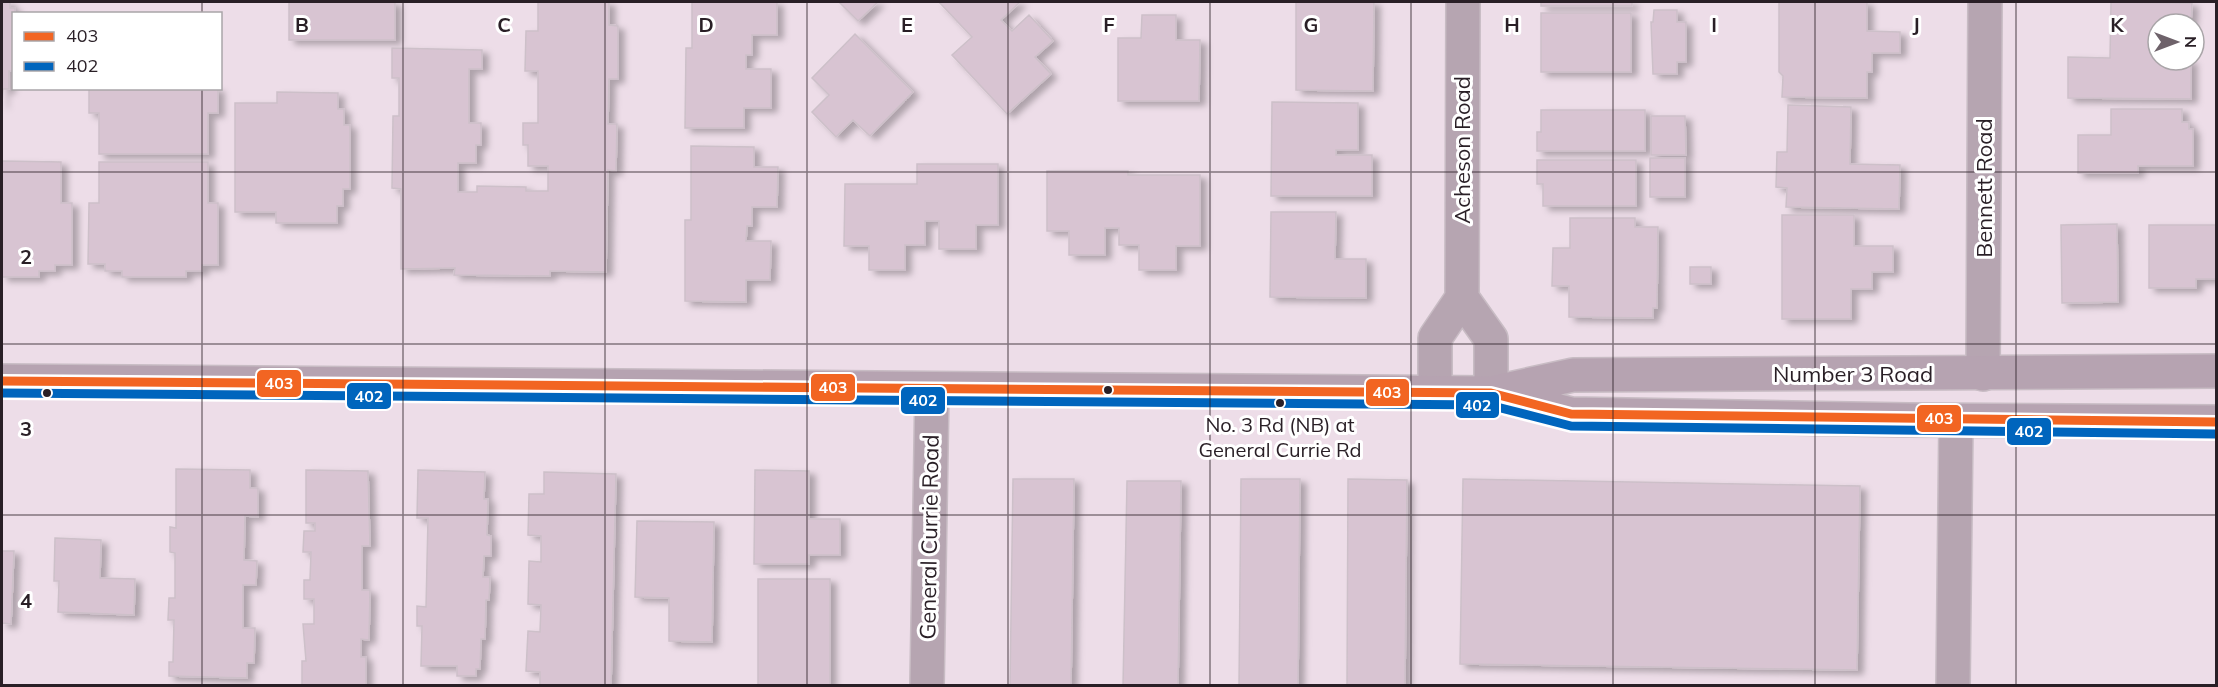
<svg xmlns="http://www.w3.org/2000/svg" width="2218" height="687" viewBox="0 0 2218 687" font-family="Mulish,sans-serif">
<defs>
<filter id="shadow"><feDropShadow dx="6" dy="4" stdDeviation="3" flood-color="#0004"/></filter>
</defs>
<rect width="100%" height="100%" fill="#eddde8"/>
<path fill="#d8c4d2" stroke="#cdc0c9" stroke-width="1.5" filter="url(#shadow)" d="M2,2H10V8H15L14,71H9V89H3L2,105Z
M289,2H395V40H289Z
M538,2H609V25L618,26V79H609L608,124H617L616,171L608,170L606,272L550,271V276L454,275L455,268L401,269V189L392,188L393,116H399V78H392V48L482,50V69H469V123H481V145H476V163H458V192H477V186L526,187V191H548V166H528V145H523V123H538V71H525L526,31H538Z
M692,2H777V35H752V55H746V69H771V108H744V128H685L686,48H692Z
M839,2H878L858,21Z
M939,2H1020L1001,20L1012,31L1029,15L1053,41L1035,57L1051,74L1007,114L952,55L972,37Z
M1296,2H1374L1373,91L1296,90Z
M1541,2H1632V6H1541Z
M1779,2H1867V31L1900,32V53H1872V72H1867V98L1782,97L1783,76L1779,72Z
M2111,2L2192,3L2191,24H2158V60H2191V99L2068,98V57L2110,58Z
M1654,10H1677V22H1686V62H1677V74H1653L1651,22H1653Z
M1541,13H1631V72H1541Z
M1142,15H1176V40H1200L1199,101H1118V38H1141Z
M855,34L913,92L870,136L853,120L836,137L812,112L829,95L812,78Z
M89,88H218V113H208V154H99V113H89Z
M277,92L338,93V109H344V125H350V189H343V206H337V223H276V212H235V103H277Z
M1272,102L1358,103V150H1336V155H1372V196H1271Z
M1788,105L1851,107L1850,164L1900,165L1899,209L1786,207L1787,188L1776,187L1777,152H1787Z
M2111,109H2182V122H2189V129H2193V166H2138V173H2078V135H2111Z
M1541,110H1645V151H1537V132H1541Z
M1651,116H1685L1686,155H1651Z
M691,146L754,147V167H778L777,207H752V226H747L746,241H771L770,280H746V302L685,301V220H691Z
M1650,158H1685V197H1650Z
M1537,160H1636V206H1543V184H1537Z
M2,161L61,162V203H72V265H55V271H39V277H2Z
M99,162H208V203H218V265H202V271H186V277H122V271H105V264H88L89,203H99Z
M917,164H998V225H976V249H939V221H925V245H905V270H869V246H844L845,184H917Z
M1047,171H1128V175H1200V246H1176V270H1139V245H1119V228H1105V255H1069V231H1047Z
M1271,212H1336L1335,259H1366V298L1270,297Z
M1782,215H1854V246H1893V272H1872V289H1851V319H1782Z
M1570,218H1635V227H1658L1657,308H1653V318L1569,317V286H1552L1553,248H1570Z
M2117,224L2118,302L2062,303L2061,225Z
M2149,225H2216V279H2196V288H2149Z
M1690,267H1711V284H1690Z
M176,469L250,470V488H258V517L245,516L244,560L257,561L256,585H243V628H255L254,663H247V678L169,676V662H173L174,620H168L169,598H175V553L170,552V527L176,528Z
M306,470L368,471L370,546H362V590H370L369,640L361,639V657H366V686H302V661H306L303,624H314V599H304V580H310L311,552H303L304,531H315V523H306Z
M418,470L485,472L484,499H488L487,535L491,536V556H484L483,577H490L489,600H486L485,639H481L480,669H476V676H457V666H421L422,626H417V606L426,607L428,518H417Z
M755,470L809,471V519H840V555H809V564H754Z
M544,472L616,474L611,686H540V672L526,671L528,631L540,632L541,605L528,604L529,561L541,562V536L528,535L529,494H544Z
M1013,479H1074L1071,686H1010Z
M1241,479H1300L1298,686H1239Z
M1348,479L1407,480L1405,686H1347Z
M1463,479L1860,486L1857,670L1460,664Z
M1127,481H1181L1178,686H1123Z
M637,521L714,522L712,642L669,641V598L635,597Z
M55,538L101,540L100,578L135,579L134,615L58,612L59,581H54Z
M2,551H14L11,624L2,623Z
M758,579H830V686H758Z"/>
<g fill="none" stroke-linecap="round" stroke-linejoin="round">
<defs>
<path id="street" d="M1462,298L1491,339V393
M1983,374L1985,2
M1435,393V338L1462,298L1463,2
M927,686L932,389
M1953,686L1956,421"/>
<path id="secondary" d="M2,381L1491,393L1573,375L2216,371
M1495,395L1571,414L1909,420L2216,422"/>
</defs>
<use href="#street" stroke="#c8bcc4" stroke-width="36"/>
<use href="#secondary" stroke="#c8bcc4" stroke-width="36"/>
<use href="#street" stroke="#b6a5b1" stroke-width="33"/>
<use href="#secondary" stroke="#b6a3b1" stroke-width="33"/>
<defs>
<path id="bus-1" d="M2,381L1491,393L1571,414L2216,422"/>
<path id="bus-2" d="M2,393L1489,405L1571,426L2216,434"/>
</defs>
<use href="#bus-1" stroke="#fff" stroke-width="14"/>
<use href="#bus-2" stroke="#fff" stroke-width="14"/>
<use href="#bus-1" stroke="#f26522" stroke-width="9"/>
<use href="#bus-2" stroke="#0065bd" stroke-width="9"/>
</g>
<path fill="none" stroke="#291f26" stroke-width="1.5" stroke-opacity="0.55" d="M202,2V14M403,2V686M605,2V686M807,2V686M1008,2V686M1210,2V686M1411,2V686M1613,2V686M1815,2V686M2016,2V686M202,88V686M2,172H2216M2,344H2216M2,515H2216"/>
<g fill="#291f26" stroke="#fff" stroke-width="2">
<circle cx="1108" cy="390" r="5"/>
<circle cx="47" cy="393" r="5"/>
<circle cx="1280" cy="403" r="5"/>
</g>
<g text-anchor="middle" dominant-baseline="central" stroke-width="6" stroke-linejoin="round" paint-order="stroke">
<g font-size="20" fill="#291f26" stroke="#fff">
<text x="1280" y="424">No. 3 Rd (NB) at<tspan x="1280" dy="25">General Currie Rd</tspan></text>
</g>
<g font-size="22" fill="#291f26" stroke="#fff">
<text transform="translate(1462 150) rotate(-90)">Acheson Road</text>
<text transform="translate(1984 188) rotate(-90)">Bennett Road</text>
<text x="1853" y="374">Number 3 Road</text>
<text transform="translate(929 537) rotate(-89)">General Currie Road</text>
</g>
</g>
<g font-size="20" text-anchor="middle" font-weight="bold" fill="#291f26" stroke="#fff" stroke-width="6" stroke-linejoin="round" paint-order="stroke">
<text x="302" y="32">B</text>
<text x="504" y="32">C</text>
<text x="706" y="32">D</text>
<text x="907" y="32">E</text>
<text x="1109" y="32">F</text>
<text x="1311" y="32">G</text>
<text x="1512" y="32">H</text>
<text x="1714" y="32">I</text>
<text x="1916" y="32">J</text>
<text x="2117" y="32">K</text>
<text x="26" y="264">2</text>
<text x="26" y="436">3</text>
<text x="26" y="608">4</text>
</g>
<g stroke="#fff" stroke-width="2">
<rect x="256" y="369" width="46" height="29" rx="6" fill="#f26522"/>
<rect x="810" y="373" width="46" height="29" rx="6" fill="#f26522"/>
<rect x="1365" y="378" width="45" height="29" rx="6" fill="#f26522"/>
<rect x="346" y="382" width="46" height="28" rx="6" fill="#0065bd"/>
<rect x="900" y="386" width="46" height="29" rx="6" fill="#0065bd"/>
<rect x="1455" y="391" width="45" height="28" rx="6" fill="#0065bd"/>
<rect x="1916" y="404" width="46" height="29" rx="6" fill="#f26522"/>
<rect x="2006" y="417" width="46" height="29" rx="6" fill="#0065bd"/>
</g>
<g font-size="16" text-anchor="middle" font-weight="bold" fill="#fff">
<text x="279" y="389">403</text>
<text x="833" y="393">403</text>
<text x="1387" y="398">403</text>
<text x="369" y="402">402</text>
<text x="923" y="406">402</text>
<text x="1477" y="411">402</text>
<text x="1939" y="424">403</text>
<text x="2029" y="437">402</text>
</g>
<rect width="2218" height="687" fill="none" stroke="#291f26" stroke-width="6"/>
<rect x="12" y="12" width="210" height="78" fill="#ffffff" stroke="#a9a5a8" stroke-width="1.5"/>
<rect x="24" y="32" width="30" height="9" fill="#f26522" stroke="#a9a5a8" stroke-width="1.5"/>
<text x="66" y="42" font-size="18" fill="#291f26">403</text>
<rect x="24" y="62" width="30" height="9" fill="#0065bd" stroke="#a9a5a8" stroke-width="1.5"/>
<text x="66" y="72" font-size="18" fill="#291f26">402</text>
<g transform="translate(2176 42) rotate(90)"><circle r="28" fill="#ffffff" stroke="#a9a5a8" stroke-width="1.5"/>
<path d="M0-4.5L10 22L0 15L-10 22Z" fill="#6e626a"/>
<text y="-9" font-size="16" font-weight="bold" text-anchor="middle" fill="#291f26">N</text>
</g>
</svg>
